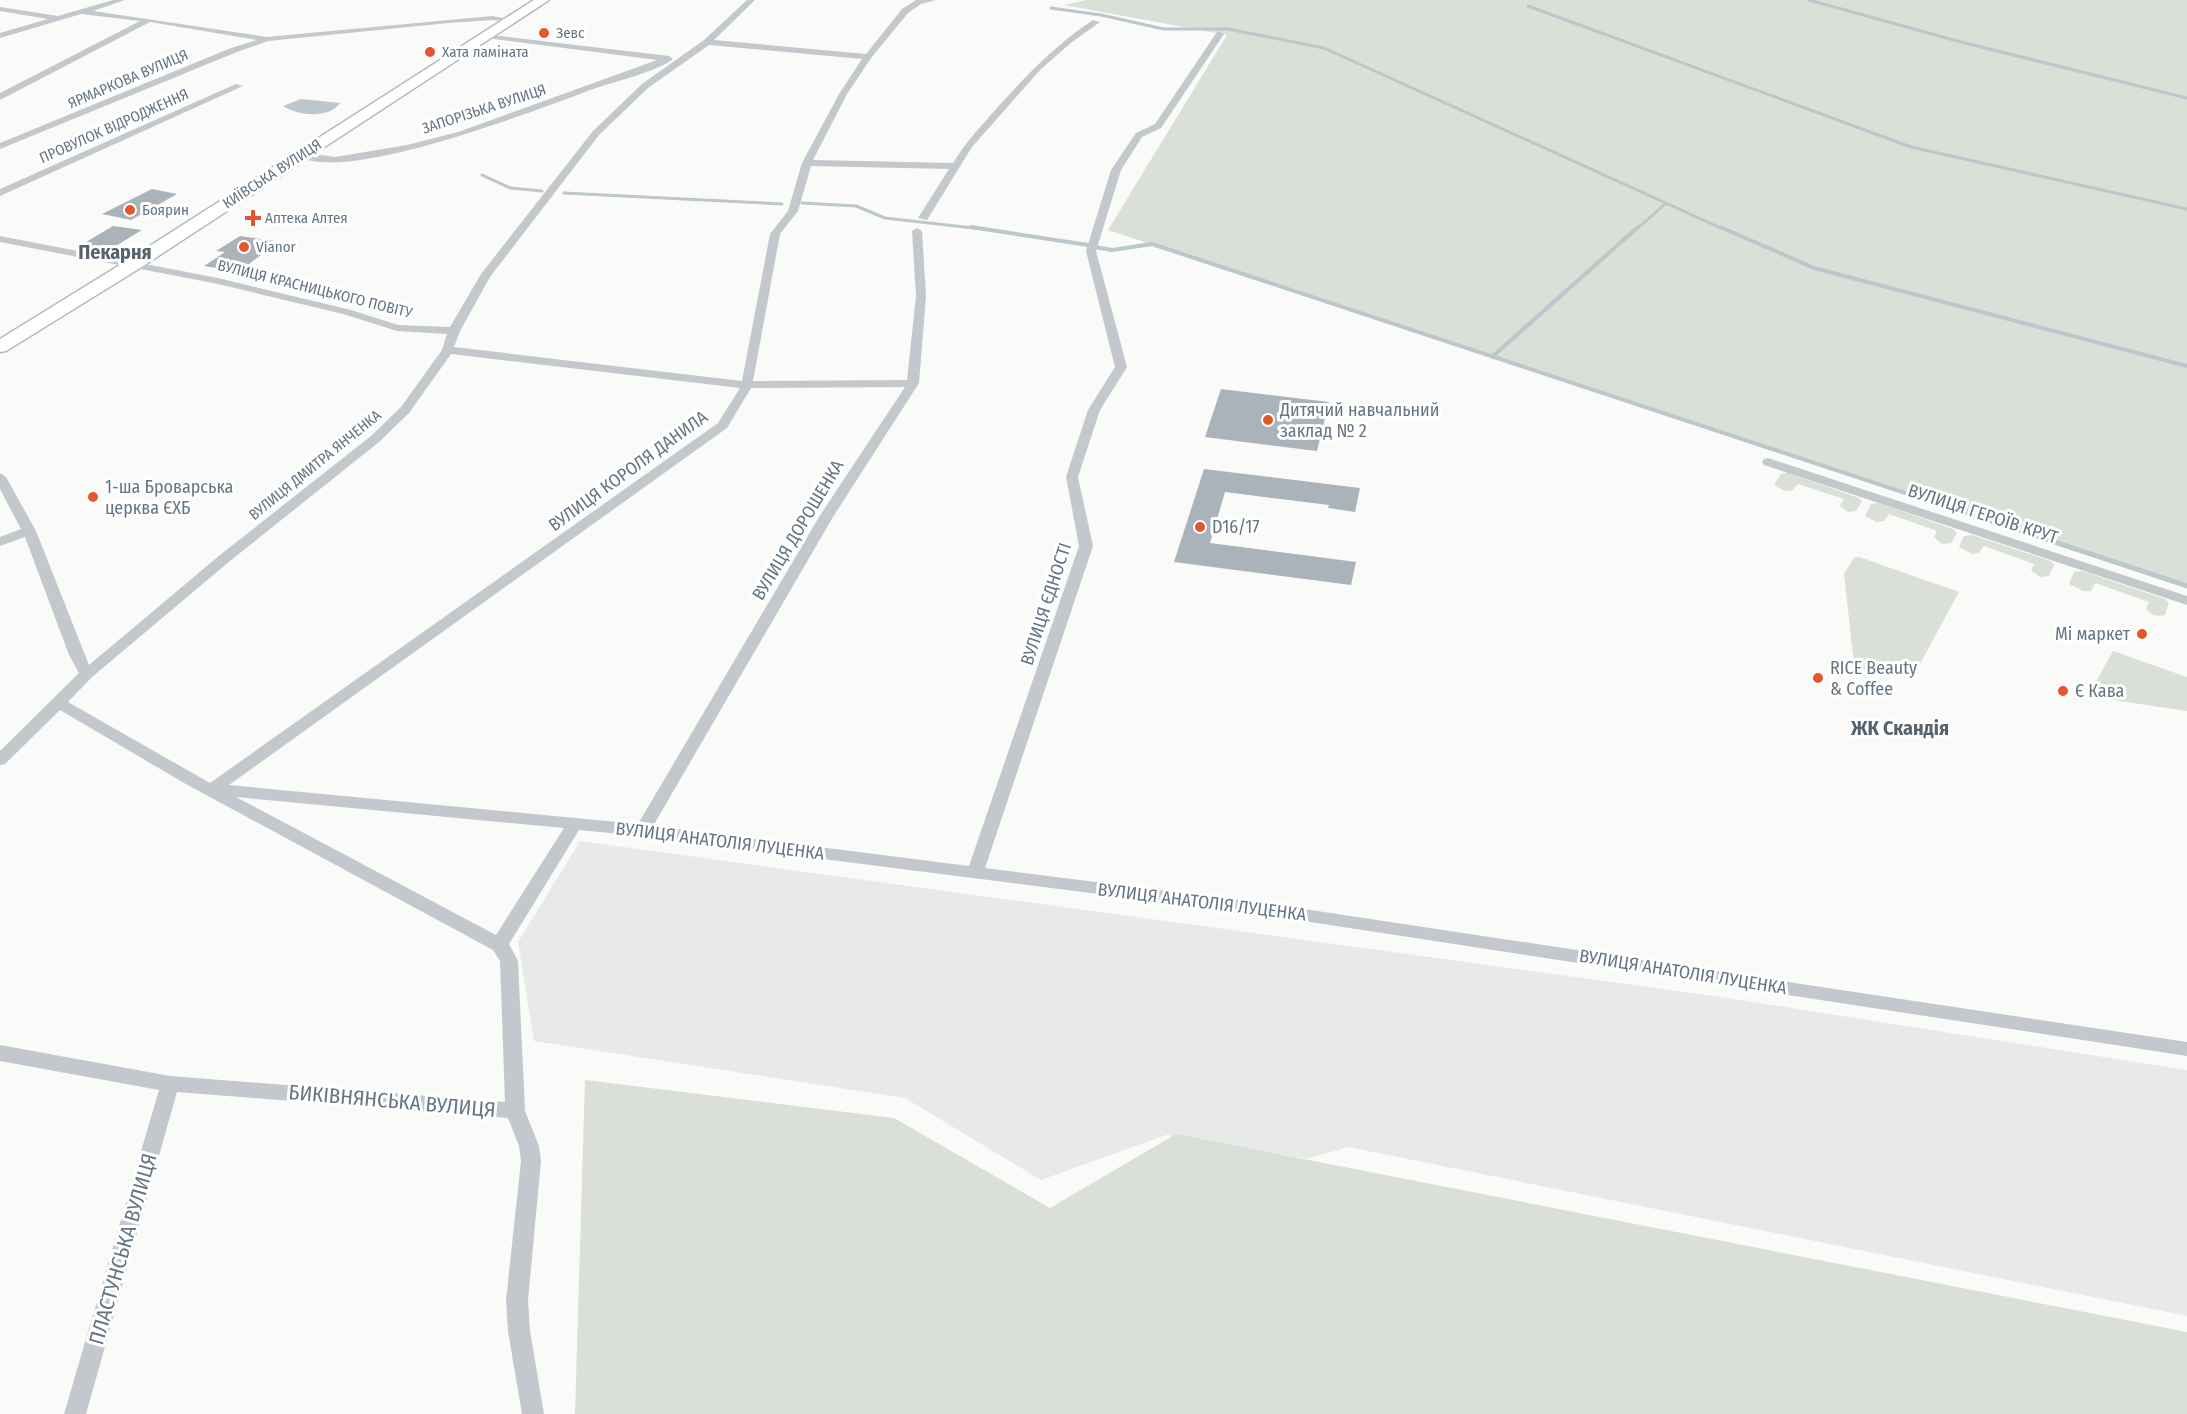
<svg xmlns="http://www.w3.org/2000/svg" width="2187" height="1414" viewBox="0 0 2187 1414" font-family="'Fira Sans Condensed',sans-serif">
<rect width="100%" height="100%" fill="#fafaf8"/>
<path fill="#e8e9e9" d="M580,841L1721,997L2187,1070V1316L1348,1147L1307,1159L1166,1135L1041,1180L905,1098L534,1041L518,942Z"/>
<path fill="#dadfd7" d="M1086,0H2187V586L1108,230L1227,35L1064,5Z
M1788,473L1859,498L1862,501L1856,511L1848,512L1840,506L1844,499L1798,484L1793,490L1785,491L1774,485L1781,474Z
M1879,503L1953,529L1957,533L1951,543L1942,544L1934,537L1937,531L1889,514L1884,521L1877,522L1865,516L1871,504Z
M1972,535L2051,561L2054,565L2049,576L2040,577L2031,570L2034,564L1984,546L1979,553L1972,554L1959,547L1964,536Z
M1859,557L1959,592L1915,673C1899,678 1869,673 1854,665L1844,574L1854,558Z
M2082,571L2165,599L2169,603L2165,615C2156,617 2151,615 2146,609L2149,602L2095,583L2091,591H2083L2069,584L2074,572Z
M2113,651L2187,677V711L2106,699L2092,689Z
M585,1080L894,1118L1050,1208L1176,1134L2187,1332V1414H575Z"/>
<path fill="#bbc7cb" d="M301,99L340,103C329,119 298,116 283,106Z"/>
<g fill="none" stroke-linecap="round" stroke-linejoin="round">
<path stroke="#bbc7cb" stroke-width="3" d="M1809,0L1961,42L2187,98
M1528,6L1911,147L2187,209
M1051,8L1101,15L1164,29H1228L1324,48L1723,229
M482,175L510,188L542,191
M564,193L782,204
M802,203L856,206L885,218L982,229
M1637,229L1665,204"/>
<path stroke="#bbc7cb" stroke-width="4" d="M971,227L1088,245
M1720,227L1814,268L2187,366
M1095,247L1112,250L1152,244L2005,526
M1492,357L1638,227"/>
<path stroke="#bbc7cb" stroke-width="5" d="M2000,524L2187,586"/>
</g>
<path fill="#aab3b9" d="M152,189L177,194L131,220L102,214Z
M113,226L142,230L106,252L76,248Z
M240,236L274,241L263,248L269,249L238,272L204,266L225,252L216,251Z
M1221,389L1329,402L1317,451L1205,437Z
M1204,469L1360,488L1355,512L1328,508L1329,505L1225,492L1210,543L1356,562L1351,585L1174,562Z"/>
<g fill="none" stroke-linecap="round" stroke-linejoin="round">
<defs>
<path id="primary" d="M534,0H549L140,268L6,351L0,352V339L128,260Z"/>
</defs>
<use href="#primary" stroke="#b5babe" stroke-width="3"/>
<path fill="#c3c8cc" fill-rule="evenodd" d="M113,0H125L93,11L267,37L492,16L515,20L511,22L492,20L448,23L268,41L237,52L0,149V143L231,48L257,40L150,22L0,100V93L140,21L81,14L0,38V33L48,19L0,11V7L58,16Z
M747,0H755L714,40L866,54L902,9L916,0H936L921,4L908,13L871,58L847,94L813,160L953,163C965,143 981,126 997,108C1027,75 1055,45 1093,20L1100,22L1072,42L1041,69L972,147L927,220L918,218L949,169L811,166L798,211L780,234L753,381L907,380L916,296L912,231L917,228L922,231L926,296L919,383L833,517L653,826L969,866L1079,546L1066,477L1088,410L1115,367L1086,251L1111,170L1136,133L1155,124L1217,32H1220L1224,34L1161,128L1142,137L1121,170L1096,251L1127,367L1100,410L1078,477L1093,546L985,868L1271,904L2187,1042V1056L1271,916L642,836L579,830L509,944L518,961L525,1111L539,1146L541,1161L528,1300L530,1331L544,1414H522L508,1331L506,1300L521,1161L519,1146L508,1118L177,1092L86,1414H64L159,1090L0,1061V1045L170,1076L505,1102L500,961L493,950L184,783L60,710L5,764L0,765V751L79,673L69,655L25,537L0,546V537L21,529L0,489V473L6,477L36,531L89,665L220,555L371,436L401,407L442,350L447,334L397,331L343,314L218,284L0,242V236L218,278L351,310L398,325L450,327L481,274L593,131L642,84L704,40ZM709,45L862,59L839,94L802,163L788,211L770,234L742,381L454,347L460,331L490,277L599,135L648,88ZM451,354L740,388L718,423L210,783L68,702L92,677L230,561L379,442L409,413ZM905,387L819,517L638,824L229,785L727,428L751,388ZM236,797L564,828L496,935Z
M483,34L669,56L673,59C658,71 617,81 596,88C544,107 342,187 297,155L302,152L335,157L407,145L458,132L657,60L486,38L482,36Z
M236,84L243,86L0,196V189Z
M1768,458L2187,596V605L1764,465L1762,462L1764,459Z"/>
<use href="#primary" fill="#fff" fill-rule="evenodd"/>
</g>
<g fill="#e4572e" stroke="#fff" stroke-width="2">
<circle cx="544" cy="33" r="6"/>
<circle cx="430" cy="52" r="6"/>
<circle cx="130" cy="210" r="6"/>
<path d="M250 209h6v6h6v6h-6v6h-6v-6h-6v-6h6z"/>
<circle cx="244" cy="247" r="6"/>
<circle cx="1268" cy="420" r="6"/>
<circle cx="93" cy="497" r="6"/>
<circle cx="1200" cy="527" r="6"/>
<circle cx="2142" cy="634" r="6"/>
<circle cx="1818" cy="678" r="6"/>
<circle cx="2063" cy="691" r="6"/>
</g>
<g text-anchor="middle" dominant-baseline="central" stroke-width="6" stroke-linejoin="round" paint-order="stroke">
<g font-size="15" fill="#657683" stroke="#fff" text-anchor="start">
<text x="556" y="33">Зевс</text>
<text x="442" y="52">Хата ламіната</text>
<text x="142" y="210">Боярин</text>
<text x="265" y="218">Аптека Алтея</text>
<text x="256" y="247">Vianor</text>
</g>
<g font-size="15" fill="#657683" stroke="#fff">
<text transform="translate(128 79) rotate(-23)">ЯРМАРКОВА ВУЛИЦЯ</text>
<text transform="translate(484 109) rotate(-18)">ЗАПОРІЗЬКА ВУЛИЦЯ</text>
<text transform="translate(114 126) rotate(-24)">ПРОВУЛОК ВІДРОДЖЕННЯ</text>
<text transform="translate(272 174) rotate(-33)">КИЇВСЬКА ВУЛИЦЯ</text>
<text transform="translate(315 289) rotate(14)">ВУЛИЦЯ КРАСНИЦЬКОГО ПОВІТУ</text>
<text transform="translate(315 465) rotate(-39)">ВУЛИЦЯ ДМИТРА ЯНЧЕНКА</text>
</g>
<g font-size="18" fill="#657683" stroke="#fff" text-anchor="start">
<text x="1280" y="410">Дитячий навчальний<tspan x="1280" dy="21">заклад № 2</tspan></text>
<text x="105" y="487">1-ша Броварська<tspan x="105" dy="21">церква ЄХБ</tspan></text>
<text x="1212" y="527">D16/17</text>
<text x="2130" y="634" text-anchor="end">Мі маркет</text>
<text x="1830" y="668">RICE Beauty<tspan x="1830" dy="21">&amp; Coffee</tspan></text>
<text x="2075" y="691">Є Кава</text>
</g>
<g font-size="18" fill="#657683" stroke="#fff">
<text transform="translate(628 471) rotate(-36)">ВУЛИЦЯ КОРОЛЯ ДАНИЛА</text>
<text transform="translate(1983 514) rotate(18)">ВУЛИЦЯ ГЕРОЇВ КРУТ</text>
<text transform="translate(798 530) rotate(-59)">ВУЛИЦЯ ДОРОШЕНКА</text>
<text transform="translate(1046 604) rotate(-72)">ВУЛИЦЯ ЄДНОСТІ</text>
<text transform="translate(720 841) rotate(7)">ВУЛИЦЯ АНАТОЛІЯ ЛУЦЕНКА</text>
<text transform="translate(1202 902) rotate(7)">ВУЛИЦЯ АНАТОЛІЯ ЛУЦЕНКА</text>
<text transform="translate(1683 972) rotate(9)">ВУЛИЦЯ АНАТОЛІЯ ЛУЦЕНКА</text>
</g>
<g font-size="20" font-weight="bold" fill="#57646e" stroke="#fff">
<text x="115" y="252">Пекарня</text>
</g>
<g font-size="20" font-weight="bold" fill="#57646e" stroke="#fff">
<text x="1900" y="728">ЖК Скандія</text>
</g>
<g font-size="21" fill="#657683" stroke="#fff">
<text transform="translate(392 1101) rotate(5)">БИКІВНЯНСЬКА ВУЛИЦЯ</text>
<text transform="translate(123 1249) rotate(-74)">ПЛАСТУНСЬКА ВУЛИЦЯ</text>
</g>
</g>
</svg>
